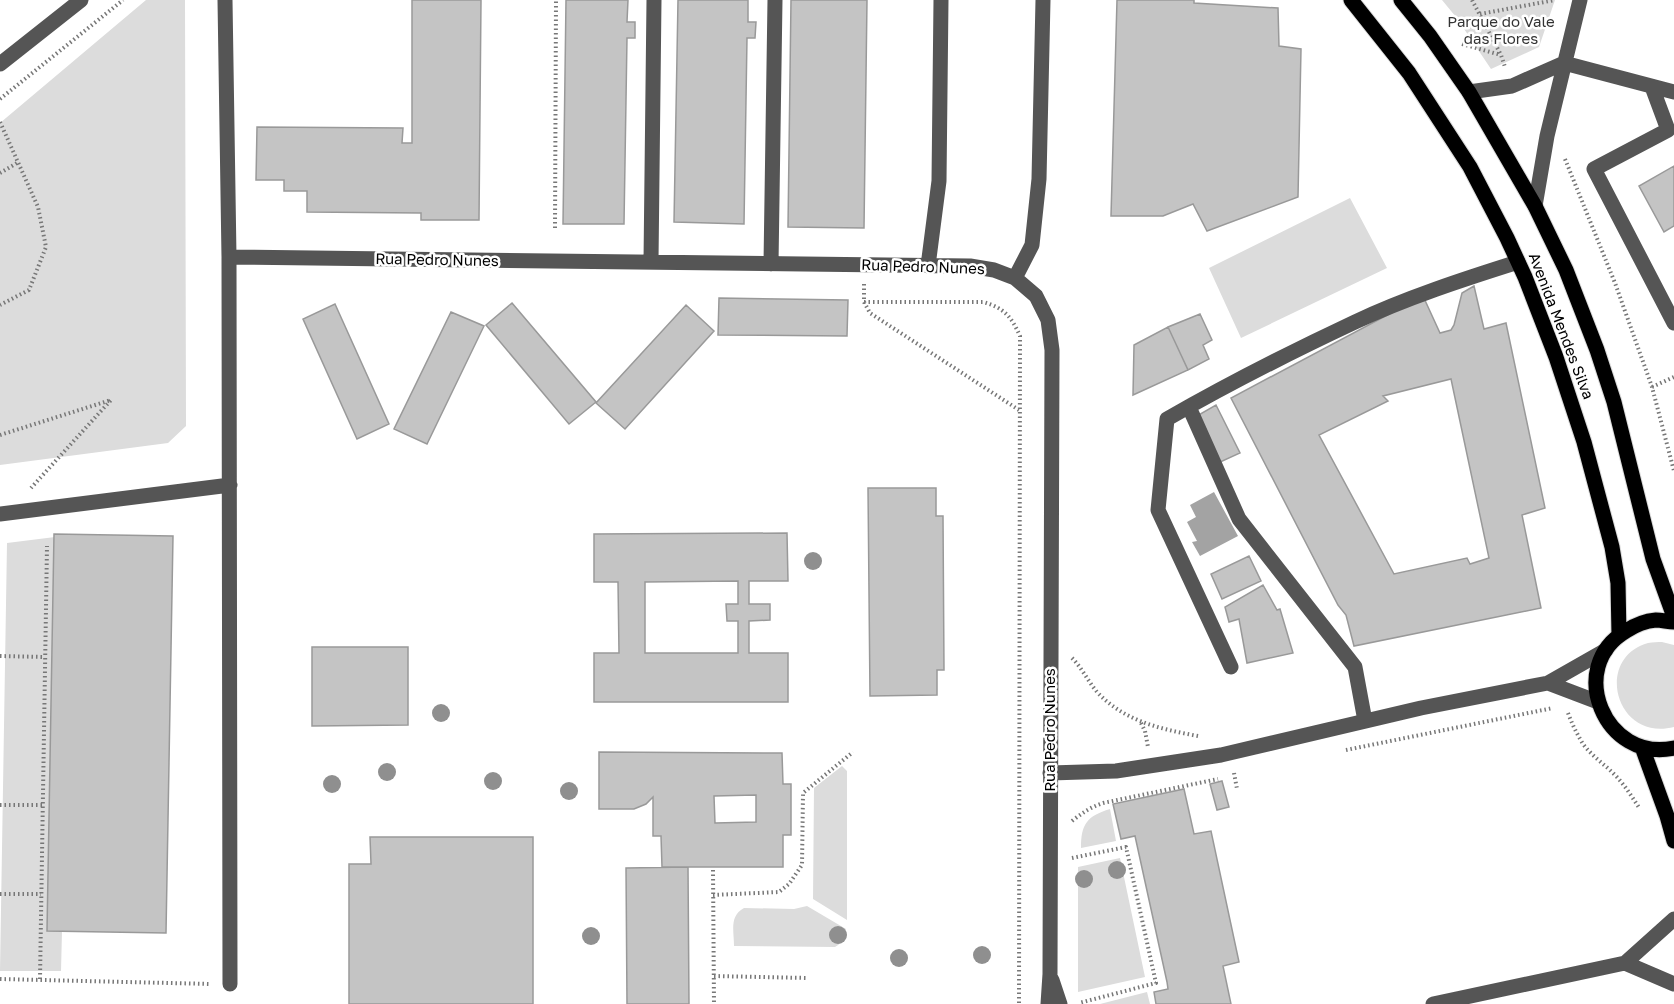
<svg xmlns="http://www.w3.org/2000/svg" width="1674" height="1004" viewBox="0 0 1674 1004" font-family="'Golos Text',sans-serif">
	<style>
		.green { fill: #dcdcdc }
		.water { fill: #a3a3a3 }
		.building { fill: #c4c4c4; stroke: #999; stroke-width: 1.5; fill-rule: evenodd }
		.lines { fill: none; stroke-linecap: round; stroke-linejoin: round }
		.major-casing { stroke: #dbdbdb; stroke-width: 17 }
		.path { stroke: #777; stroke-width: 4; stroke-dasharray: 1.5 3; stroke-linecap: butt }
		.minor { stroke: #555; stroke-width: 15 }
		.major { stroke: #000; stroke-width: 15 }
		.tree { fill: #8f8f8f }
		.labels { text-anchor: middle; stroke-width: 5; stroke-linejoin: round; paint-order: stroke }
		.park-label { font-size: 15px; fill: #333; stroke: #fff }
		.street-label { font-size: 15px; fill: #000; stroke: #fff }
	</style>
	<rect width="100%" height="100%" fill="#fff"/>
	<path class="green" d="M146,0H185L186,426L168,443L0,465V123Z
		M1442,0H1555L1539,47L1491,69L1456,17Z
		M1350,198L1387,268L1241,338L1209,268Z
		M55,537L62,931L61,971H0L7,543Z
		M1662,642L1674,645V727C1615,742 1594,658 1648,643C1653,642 1658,642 1662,642Z
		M842,766L847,771V920L813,899L814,788Z
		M1110,809L1116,841L1081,848C1081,824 1087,816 1110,809Z
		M1120,858L1145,977L1078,992V867Z
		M807,906L846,929C846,939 843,942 835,947L734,946C734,931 729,916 744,908L794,909Z
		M1147,992L1150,1004H1100Z"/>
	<path class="water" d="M1214,492L1238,536L1200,556L1192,542L1197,541L1187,522L1196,517L1190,505Z"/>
	<path class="building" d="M412,0H481L479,220H421V213L307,212V191H284V180H256L257,127L403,128L402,143H412Z
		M566,0H628L627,22H635V38H627L624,224H563Z
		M678,0H748V22H756L755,38H747L744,224L674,222Z
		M791,0H867L864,228L788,227Z
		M1117,0H1194V3L1278,8L1279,46L1301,49L1298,197L1207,231L1193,204L1163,216H1111Z
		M1674,166V226L1664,232L1639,186Z
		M1474,286L1484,329L1506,323L1545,508L1522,515L1541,608L1354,646L1346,615L1338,605L1231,398L1423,296L1440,333L1451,330L1454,325L1462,293ZM1451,379L1489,558L1470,564L1467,558L1394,574L1319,435L1388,401L1383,396Z
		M719,298L848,300L847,336L718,335Z
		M512,303L596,402L569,424L486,325Z
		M335,304L389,424L357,439L303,319Z
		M686,305L714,331L625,429L596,403Z
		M451,312L484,326L427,444L394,429Z
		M1200,314L1212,340L1203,345L1209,359L1188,370L1168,327Z
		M1168,327L1188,370L1133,395L1134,345Z
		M1216,405L1240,453L1218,463L1195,417Z
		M868,488H936V516H943L944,670H937V695L870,696Z
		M787,533L788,581H749V604H770V620L749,621V653H788V702H594V653H619L618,582H594V534ZM738,581V604H726L727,621H738V653H645V582Z
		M54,534L173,536L166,933L47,931Z
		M1249,556L1261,581L1222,599L1211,574Z
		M1263,585L1277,610L1280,609L1293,653L1247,663L1239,619L1229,622L1225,607Z
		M312,647H408V725L312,726Z
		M599,752L782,753L783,784H791V835H783V867H662L661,836H653V797L646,804L634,809H599ZM756,795V822L715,823L714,796Z
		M1222,781L1229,807L1217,810L1210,784Z
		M1184,789L1194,834L1211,831L1239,962L1223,966L1231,1004H1156L1154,992L1168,989L1167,982L1135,836L1121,839L1113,804Z
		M370,837H533V1004H349V864H371Z
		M688,867L689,1004H627L626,868Z"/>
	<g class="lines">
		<g class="major-casing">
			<path id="major" d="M1351,0L1409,73L1470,167L1507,238L1525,277L1556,357L1584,442L1612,547L1618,583L1619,635
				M1401,0L1430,36L1469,92L1535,206L1566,270L1597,350L1614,402L1653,559L1674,617
				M1674,622C1668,622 1662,620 1656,620C1645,621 1635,625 1626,631C1565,667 1605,763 1674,748
				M1642,747L1667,816L1674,841"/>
		</g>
		<path class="path" d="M1472,0L1501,55L1505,67
			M1480,14L1555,0
			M1462,44L1501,55
			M0,99L123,0
			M0,122L38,207L46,247L29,290L0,305
			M1565,159L1615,283L1652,387L1674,471
			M0,173L17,163
			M555,228L556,0
			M864,284V302L870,313L1019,410
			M864,302H983C1004,308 1011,316 1020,336L1019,1004
			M1652,387L1674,377
			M0,435L111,400L31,488
			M0,656L45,657
			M1072,658C1082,668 1088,681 1097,692C1124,721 1160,729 1198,736
			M1568,713C1572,724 1577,734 1583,744C1592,756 1604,764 1614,774C1625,785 1632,797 1640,809
			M1141,723L1145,731L1148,747
			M1346,750L1553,708
			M1234,773L1237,789
			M0,805H43
			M1072,821C1082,813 1091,807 1103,803L1218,779
			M1072,858L1126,847L1156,983L1079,1003
			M713,870L714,1004
			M0,894H41
			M713,895L779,892L789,884L802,865L803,793L853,752
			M714,976L807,978
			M0,979L211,984
			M40,979L47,546"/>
		<path class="minor" d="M225,0L229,257L230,984
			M1564,63L1674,92
			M0,64L81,0
			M1652,87L1668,130L1594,169L1674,323
			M1469,92L1512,86L1564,63
			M1535,206L1547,136L1580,0
			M229,257L970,266L994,270L1015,278L1036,296L1048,320L1052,350L1050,974L1048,1004
			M651,262L654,0
			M771,264L775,0
			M928,266L939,181L941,0
			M1015,278L1032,245L1039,179L1043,0
			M1189,407L1239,519L1355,667L1365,721
			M0,514L230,485
			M1231,667L1158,510L1167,419C1228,384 1291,352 1355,322C1406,298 1464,279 1518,262
			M1548,683L1598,702
			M1050,773L1116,771L1221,755L1421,708L1548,683L1606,650
			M1625,963L1674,984
			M1052,980L1060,1004
			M1433,1004L1625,963L1674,919"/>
		<use href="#major" class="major"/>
	</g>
	<g class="tree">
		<circle cx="813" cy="561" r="9"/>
		<circle cx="441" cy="713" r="9"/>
		<circle cx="387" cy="772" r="9"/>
		<circle cx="493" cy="781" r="9"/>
		<circle cx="332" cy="784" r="9"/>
		<circle cx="569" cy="791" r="9"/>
		<circle cx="1117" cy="870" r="9"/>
		<circle cx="1084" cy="879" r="9"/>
		<circle cx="838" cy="935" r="9"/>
		<circle cx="591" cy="936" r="9"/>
		<circle cx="982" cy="955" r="9"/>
		<circle cx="899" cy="958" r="9"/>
	</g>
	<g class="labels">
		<g class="park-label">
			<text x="1501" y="27">Parque do Vale<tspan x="1501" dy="17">das Flores</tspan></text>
		</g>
		<g class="street-label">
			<text transform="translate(437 260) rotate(1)" y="5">Rua Pedro Nunes</text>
			<text transform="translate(923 267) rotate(2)" y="5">Rua Pedro Nunes</text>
			<text transform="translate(1561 326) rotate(69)" y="5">Avenida Mendes Silva</text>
			<text transform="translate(1050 730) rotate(-90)" y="5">Rua Pedro Nunes</text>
		</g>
	</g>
</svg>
